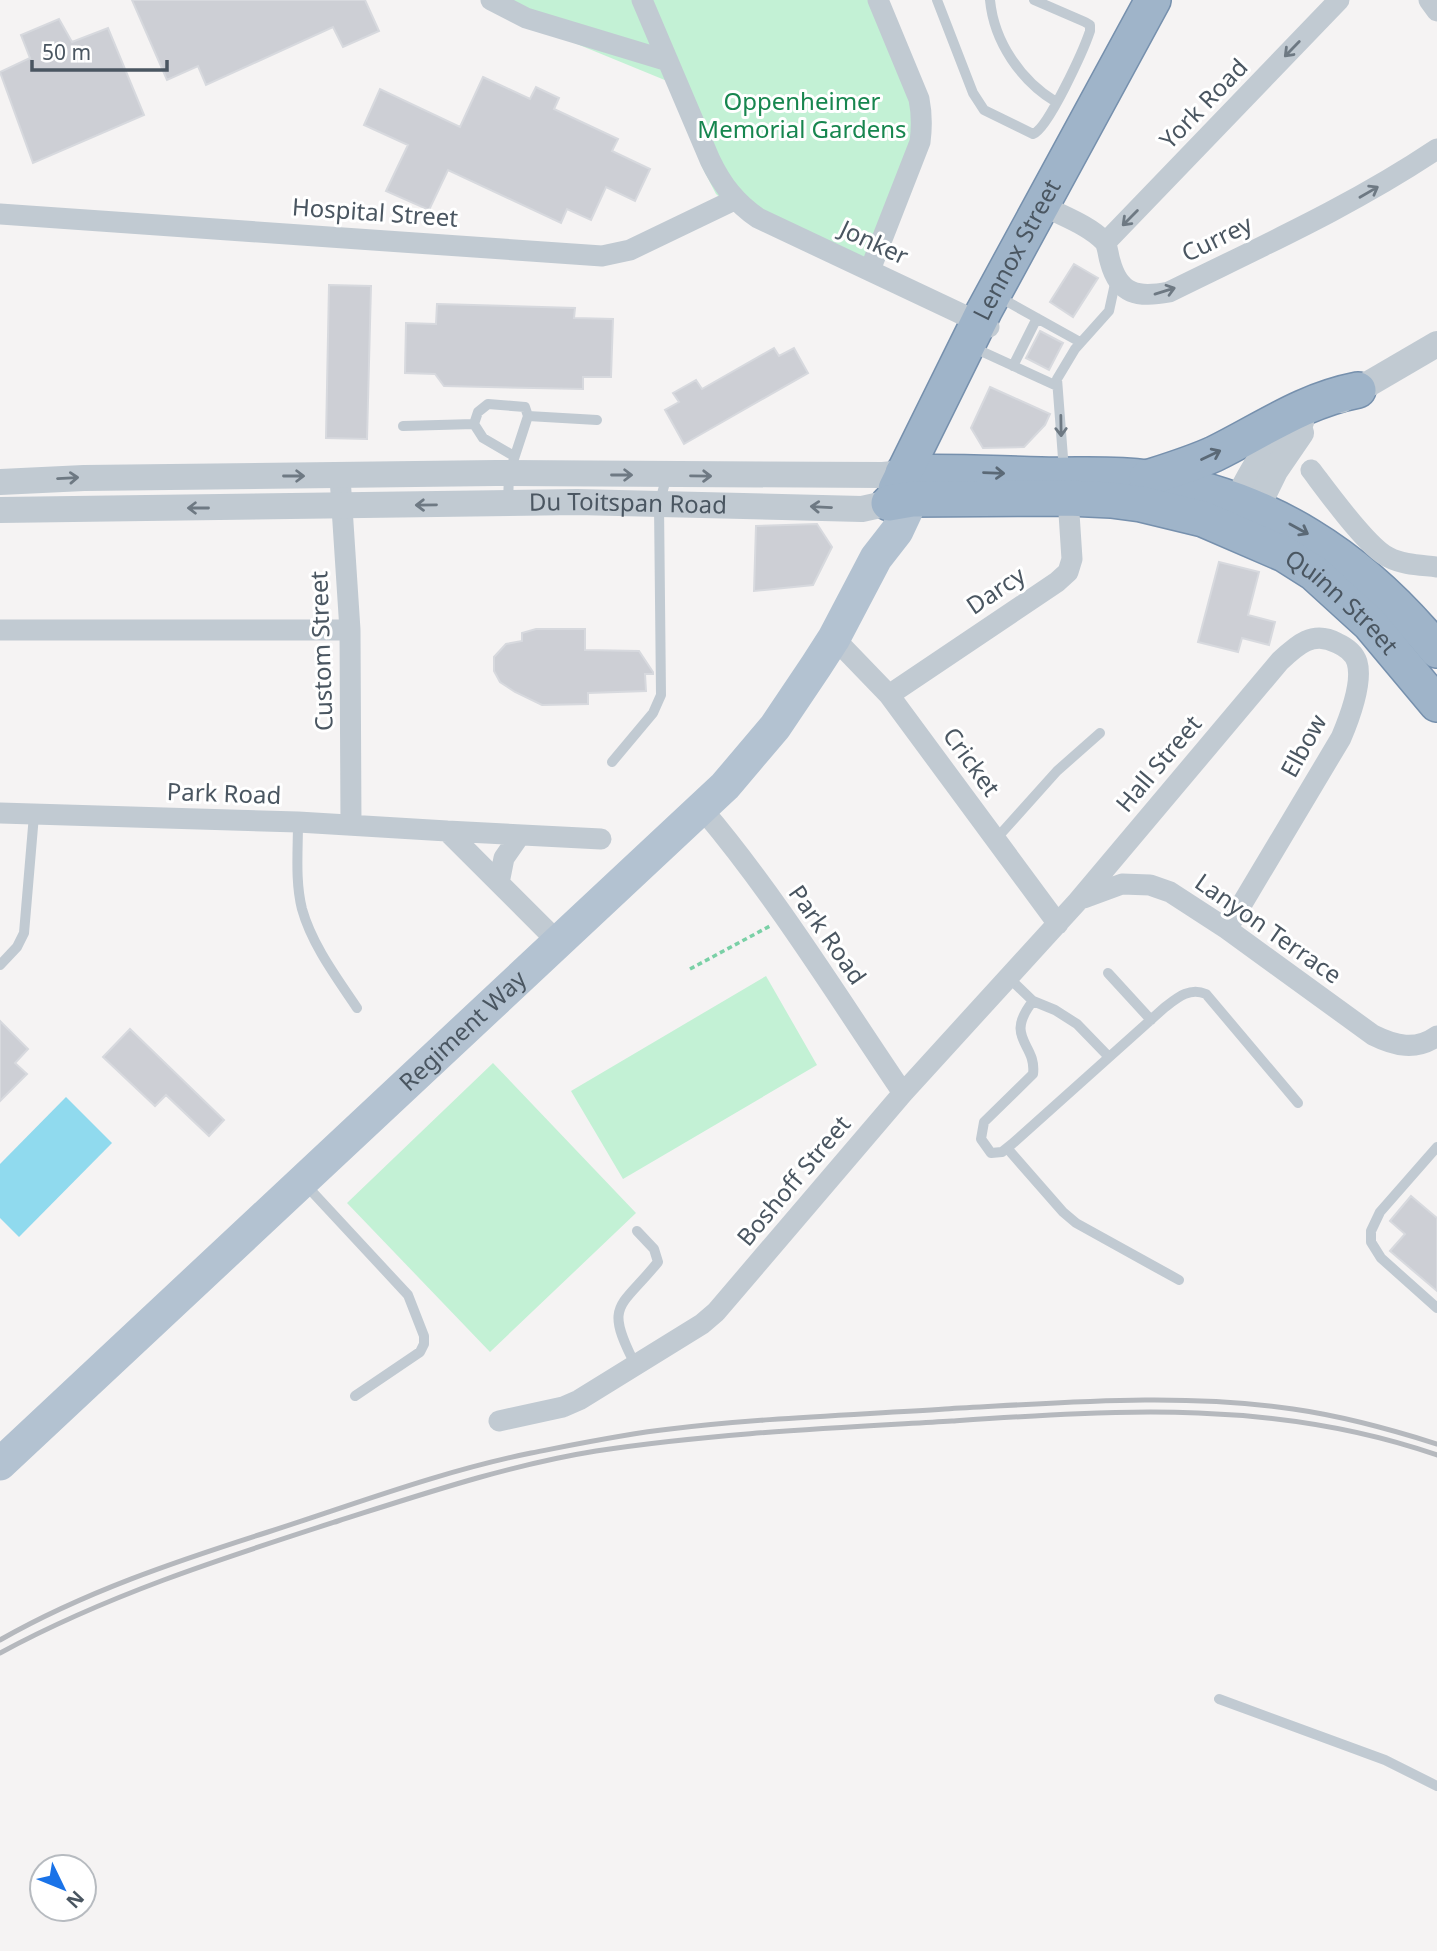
<svg xmlns="http://www.w3.org/2000/svg" width="1437" height="1951" viewBox="0 0 1437 1951" font-family="'Noto Sans',sans-serif">
	<style>
		.green { fill: #c3f1d5 }
		.water { fill: #90daee }
		.building { fill: #cdcfd5; stroke: #d7d9de; stroke-width: 2 }
		.lines { fill: none; stroke-linecap: round; stroke-linejoin: round }
		.trunk-casing { stroke: #7690ad; stroke-width: 38 }
		.path { stroke: #7ad0a6; stroke-width: 3.5; stroke-dasharray: 5 3.5; stroke-linecap: butt }
		.service { stroke: #c1cad2; stroke-width: 10 }
		.minor { stroke: #c1cad2; stroke-width: 21 }
		.tertiary { stroke: #c1cad2; stroke-width: 26 }
		.primary { stroke: #b3c2d1; stroke-width: 33 }
		.trunk { stroke: #9fb4c9; stroke-width: 35 }
		.rail { stroke: #b5b8bd; stroke-width: 5 }
		.oneway { stroke: #6e7983 }
		.oneway2 { stroke: #5b6976 }
		.labels { text-anchor: middle; stroke-width: 6; stroke-linejoin: round; paint-order: stroke }
		.park-label { font-size: 24px; fill: #17864f; stroke: #fff }
		.street-label { font-size: 24px; fill: #4a5661; stroke: #fff }
	</style>
	<rect width="100%" height="100%" fill="#f5f3f3"/>
	<path class="green" d="M482,0H879L923,123L863,274L734,210L716,194L702,167L672,83L487,7Z
		M766,976L817,1065L623,1179L571,1091Z
		M493,1063L636,1213L490,1352L347,1203Z"/>
	<path class="water" d="M66,1097L112,1143L19,1237L0,1218V1164Z"/>
	<path class="building" d="M132,0H365L379,31L343,47L333,27L206,85L198,66L167,80Z
		M59,19L72,42L108,28L144,115L33,163L0,72L30,58L21,35Z
		M483,77L530,99L536,87L559,98L554,109L618,139L612,151L650,169L635,201L606,187L591,220L567,209L561,223L448,170L429,210L386,191L408,145L364,125L380,89L460,127Z
		M1074,264L1098,278L1073,317L1050,302Z
		M329,285L371,286L367,439L326,438Z
		M437,304L575,308L574,318L613,319L611,377H583V389L444,386L435,374L405,373L406,323L436,324Z
		M1040,331L1063,343L1049,370L1026,358Z
		M774,348L779,356L794,348L808,373L684,444L665,410L679,402L673,393L696,380L702,389Z
		M990,387L1050,414L1045,425L1024,447L983,448L971,428Z
		M817,524L832,547L813,585L754,591L756,526Z
		M1219,562L1259,572L1248,615L1275,622L1269,645L1242,638L1238,652L1198,642Z
		M536,629H585V650L639,651L653,672V674H645L646,691L588,693V704L542,705L515,692L500,682L494,671V657L506,644L522,641V633Z
		M0,1021L28,1049L15,1063L27,1074L0,1101Z
		M130,1029L224,1120L209,1136L166,1095L155,1106L103,1057Z
		M1411,1196L1437,1218V1291L1390,1251L1405,1234L1390,1221Z"/>
	<g class="lines">
		<g class="trunk-casing">
			<g id="trunk">
				<path d="M903,473C949,471 995,474 1041,475C1076,476 1113,473 1147,478C1268,496 1361,557 1437,650"/>
				<path d="M1147,478C1169,471 1192,464 1214,454C1263,430 1302,401 1358,390"/>
				<path id="s3" d="M896,489L984,311L1153,0"/>
				<path id="s4" d="M889,503L912,499L1068,498L1111,500L1141,504L1203,519L1284,554L1314,573L1370,624L1437,704"/>
			</g>
		</g>
		<path class="path" d="M690,969L770,926"/>
		<path class="service" d="M937,0L973,93L984,110L1033,134C1048,129 1084,49 1090,31V25L1085,22L1034,0
			M990,0C994,42 1021,81 1056,102
			M1008,302L1080,342
			M983,352L1057,386
			M1013,366L1037,318
			M528,416L597,420
			M474,424L483,438L514,456
			M403,426L474,424L478,412L488,404L525,407L528,416L509,474L508,503
			M1064,471L1057,379L1075,349L1109,311L1116,279
			M612,762L653,713L661,695L659,505L667,475
			M298,822C298,851 295,881 302,909C312,945 337,978 357,1008
			M996,839L1057,771L1100,733
			M0,965L17,947L24,933L34,815
			M1108,973L1151,1020
			M1008,977L1033,1001L1055,1010L1077,1024L1109,1057
			M1033,1001C1003,1039 1037,1043 1033,1074L984,1122L981,1139L991,1153L1002,1152L1012,1144L1164,1008C1177,998 1189,987 1206,994L1298,1103
			M1437,1147L1380,1212L1371,1231V1242L1381,1258L1437,1308
			M1007,1148L1063,1212L1076,1223L1179,1280
			M304,1183L408,1295L424,1336V1344L420,1352L355,1396
			M636,1366C603,1303 620,1309 658,1262L654,1249L637,1231
			M1219,1699L1385,1760L1437,1786"/>
		<path class="minor" d="M491,0L526,18L668,61
			M642,0L710,160C722,185 736,203 758,218L989,327
			M1429,0L1437,11
			M1042,205C1062,216 1087,224 1104,241C1108,246 1108,255 1110,261C1119,295 1138,298 1169,292C1260,247 1352,206 1437,149
			M0,214L602,256L630,250L734,200
			M1106,242L1339,0
			M870,270L920,142C922,127 922,114 919,99L878,0
			M1311,470C1327,491 1367,547 1388,557C1403,565 1421,565 1437,567
			M340,477L350,630L351,825
			M0,630H350
			M834,638L889,695L1058,924
			M889,695L1057,582L1068,572L1072,559L1068,498
			M703,810C776,896 839,999 903,1093
			M0,813L298,822L447,831L558,942
			M447,831L601,839
			M499,883L504,858L520,835
			M1084,898L1122,884L1150,885L1170,892L1227,929L1373,1035C1395,1046 1416,1051 1437,1036
			M499,1421L563,1407L579,1400L702,1324L716,1312L903,1093L1078,901L1280,661C1297,645 1313,630 1337,643C1346,647 1354,653 1357,662C1363,682 1349,719 1341,738L1227,929"/>
		<g class="tertiary">
			<path d="M1341,400L1437,344"/>
			<path d="M0,482L84,478L496,473L883,475L903,473"/>
			<path id="s1" d="M0,510L577,502L862,509L889,503"/>
			<path d="M1229,517C1248,479 1262,444 1301,422"/>
			<path d="M1249,524L1275,471L1301,433"/>
		</g>
		<path class="primary" id="s2" d="M0,1464L725,786L775,727L816,666L834,638L876,558L897,531L912,499"/>
		<use href="#trunk" class="trunk"/>
		<path class="rail" d="M0,1640C84,1592 177,1561 268,1532C355,1504 442,1471 531,1453C577,1444 624,1434 670,1429C761,1418 853,1415 945,1409C1060,1403 1178,1392 1293,1409C1342,1416 1390,1429 1437,1444
			M0,1653C107,1595 223,1558 338,1521C423,1494 509,1465 596,1451C714,1433 833,1428 952,1421C1118,1410 1275,1399 1437,1455"/>
	</g>
	<defs><path id="oneway-shaft" d="M-6 0H5M1.5-3L5.5 0L1.5 3" fill="none" stroke-width="1.6" stroke-linecap="round" stroke-linejoin="round" transform="scale(1.75)"/></defs>
	<g class="oneway">
		<use href="#oneway-shaft" transform="translate(1292 49) rotate(134)"/>
		<use href="#oneway-shaft" transform="translate(1369 192) rotate(-30)"/>
		<use href="#oneway-shaft" transform="translate(1130 218) rotate(135)"/>
		<use href="#oneway-shaft" transform="translate(1165 291) rotate(-17)"/>
		<use href="#oneway-shaft" transform="translate(1061 426) rotate(89)"/>
		<use href="#oneway-shaft" transform="translate(622 475)"/>
		<use href="#oneway-shaft" transform="translate(294 476)"/>
		<use href="#oneway-shaft" transform="translate(701 476) rotate(1)"/>
		<use href="#oneway-shaft" transform="translate(68 478) rotate(-3)"/>
		<use href="#oneway-shaft" transform="translate(426 505) rotate(179)"/>
		<use href="#oneway-shaft" transform="translate(821 507) rotate(-177)"/>
		<use href="#oneway-shaft" transform="translate(198 508) rotate(180)"/>
	</g>
	<g class="oneway2">
		<use href="#oneway-shaft" transform="translate(1211 455) rotate(-25)"/>
		<use href="#oneway-shaft" transform="translate(994 473) rotate(2)"/>
		<use href="#oneway-shaft" transform="translate(1299 529) rotate(29)"/>
	</g>
	<g class="labels">
		<g class="park-label">
			<text x="802" y="110">Oppenheimer<tspan x="802" dy="28">Memorial Gardens</tspan></text>
		</g>
		<g class="street-label">
			<text transform="translate(1204 104) rotate(-46)" y="8">York Road</text>
			<text transform="translate(375 213) rotate(4)" y="8">Hospital Street</text>
			<text transform="translate(1217 239) rotate(-26)" y="8">Currey</text>
			<text transform="translate(874 243) rotate(25)" y="8">Jonker</text>
			<text dy="8" stroke="none"><textPath href="#s3" startOffset="268">Lennox Street</textPath></text>
			<text dy="8" stroke="none"><textPath href="#s1" startOffset="628">Du Toitspan Road</textPath></text>
			<text transform="translate(996 591) rotate(-34)" y="8">Darcy</text>
			<text dy="8" stroke="none"><textPath href="#s4" startOffset="480">Quinn Street</textPath></text>
			<text transform="translate(322 651) rotate(-92)" y="8">Custom Street</text>
			<text transform="translate(1304 746) rotate(-61)" y="8">Elbow</text>
			<text transform="translate(971 762) rotate(54)" y="8">Cricket</text>
			<text transform="translate(1159 764) rotate(-50)" y="8">Hall Street</text>
			<text transform="translate(224 794) rotate(2)" y="8">Park Road</text>
			<text transform="translate(1268 929) rotate(35)" y="8">Lanyon Terrace</text>
			<text transform="translate(827 935) rotate(55)" y="8">Park Road</text>
			<text dy="8" stroke="none"><textPath href="#s2" startOffset="634">Regiment Way</textPath></text>
			<text transform="translate(794 1181) rotate(-50)" y="8">Boshoff Street</text>
		</g>
	</g>
	<g transform="translate(63 1888) rotate(133)"><circle r="33" fill="#ffffff" stroke="#b7bbc0" stroke-width="2"/>
	<path d="M0-5L12 26L0 18L-12 26Z" fill="#1a73e8"/>
	<text y="-10" font-size="19" font-weight="bold" text-anchor="middle" fill="#4a5661">N</text>
	</g>
	<path d="M32 60v10h135v-10" fill="none" stroke="#4a5661" stroke-width="3.5"/>
	<text x="42" y="60" font-size="21" fill="#4a5661" stroke="#ffffff" stroke-width="5" paint-order="stroke">50 m</text>
</svg>
